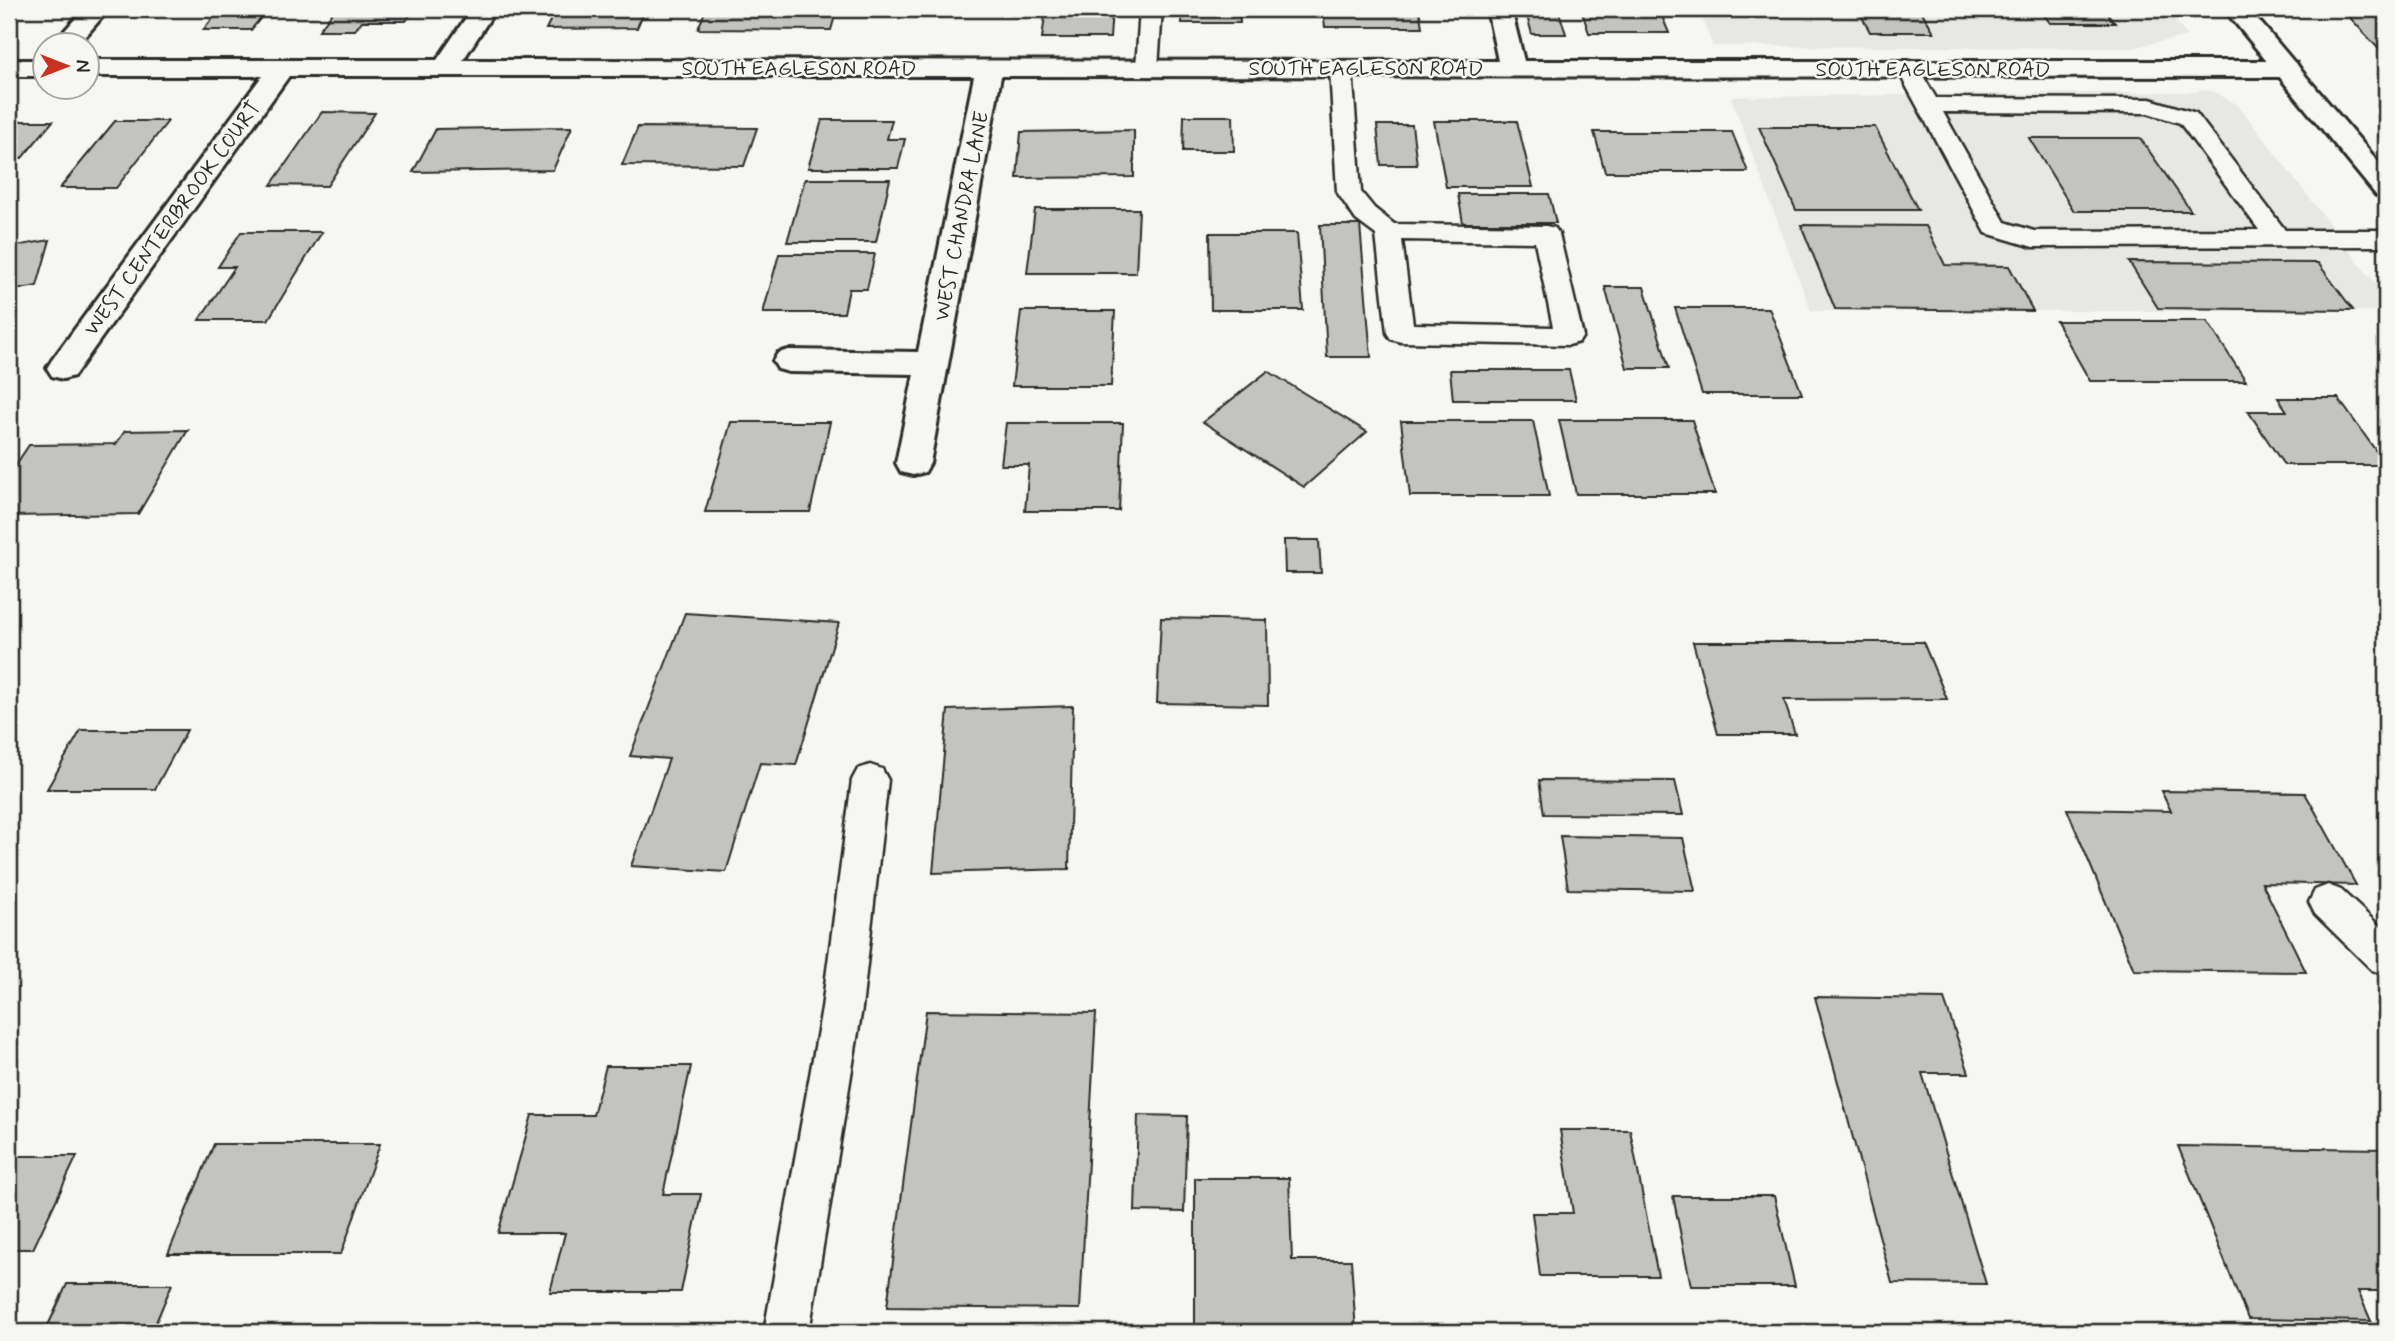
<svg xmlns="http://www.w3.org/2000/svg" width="2395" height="1341" viewBox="0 0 2395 1341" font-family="Mynerve,sans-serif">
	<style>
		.built { fill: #e7e7e3 }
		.building { fill: #c3c3c0; stroke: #2b2b2b; stroke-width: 2 }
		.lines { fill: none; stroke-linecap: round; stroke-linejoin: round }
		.service-casing { stroke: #2b2b2b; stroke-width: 5 }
		.minor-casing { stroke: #2b2b2b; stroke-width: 6 }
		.primary-casing { stroke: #2b2b2b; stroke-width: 6 }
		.service { fill: #f6f6f2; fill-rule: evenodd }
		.minor { fill: #f6f6f2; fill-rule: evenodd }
		.primary { fill: #f6f6f2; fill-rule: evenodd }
		.labels { text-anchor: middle; stroke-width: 5; stroke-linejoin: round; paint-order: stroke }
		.far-street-label { font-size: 21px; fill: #2b2b2b; stroke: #f6f6f2 }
	</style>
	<rect width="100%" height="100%" fill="#f6f6f2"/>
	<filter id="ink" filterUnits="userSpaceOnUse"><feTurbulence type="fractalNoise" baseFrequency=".0143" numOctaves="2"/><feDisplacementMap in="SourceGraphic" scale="14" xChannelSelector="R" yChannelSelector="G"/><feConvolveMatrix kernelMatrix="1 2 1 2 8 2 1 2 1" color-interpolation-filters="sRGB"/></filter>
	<g filter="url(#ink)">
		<path class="built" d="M1698,9H2166L2187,36L2131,48L1713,46Z
			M2200,90L2212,91L2238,105L2386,298V311H1811L1731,97L2197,92Z"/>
		<path class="building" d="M221,9H268L251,30H203Z
			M335,9H414L406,21H362L355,30H319Z
			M556,9H645L637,28L546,29Z
			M706,9H837L831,30L698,29Z
			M890,9H990L989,12H889Z
			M1046,9H1112L1110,38H1042Z
			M1181,9H1239L1240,23H1182Z
			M1323,9H1419L1422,27H1325Z
			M1525,9H1558L1566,34H1532Z
			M1581,9H1659L1669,33H1589Z
			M1858,9H1920L1934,32H1870Z
			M2040,9H2104L2115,23H2050Z
			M2342,9H2386V57Z
			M322,112L375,113L327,186L271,185Z
			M1184,116H1233L1234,151H1183Z
			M822,120H892L887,139H905L898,168H808Z
			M9,121H53L22,158H9Z
			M115,121H168L116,188H60Z
			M1434,121H1517L1533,187H1446Z
			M1377,125H1412L1417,165H1381Z
			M572,127L553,170L413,172L436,129Z
			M638,127L757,128L744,166L622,165Z
			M1759,127H1875L1918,210H1796Z
			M1134,130V177L1017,178L1021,132Z
			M1594,132H1732L1748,172H1605Z
			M2029,138H2140L2191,211H2074Z
			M805,179H890L876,242H787Z
			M1458,194H1549L1556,223H1463Z
			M1035,209H1139L1136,273H1027Z
			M1320,225H1360L1371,357H1327Z
			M1801,225L1926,226L1945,265L2009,266L2033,311L1835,309Z
			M241,232H322L268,320H199L235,267H218Z
			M1210,233H1297L1303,310H1211Z
			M50,240L37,286L9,291V247Z
			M779,254H875L867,289H849L844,313H763Z
			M2129,262L2318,263L2353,310L2158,308Z
			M1605,287H1644L1669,368H1627Z
			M1675,308H1769L1802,394H1702Z
			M1021,311H1115L1111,386H1012Z
			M2056,321H2207L2246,381H2090Z
			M1450,370H1569L1576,400H1453Z
			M1268,371L1367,432L1304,487L1203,422Z
			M2278,398H2338L2386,465H2284L2248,411H2287Z
			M1559,420H1692L1715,494H1576Z
			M1401,421H1533L1549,496H1410Z
			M731,422H830L810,512H705Z
			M1006,423H1123L1119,511H1025L1029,465H1001Z
			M188,430L138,514L9,516V475L29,445L116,444L125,431Z
			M1284,540H1319L1321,573H1285Z
			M685,613L839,623L796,765L760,763L726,872L631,866L669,759L630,756Z
			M1161,618L1267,620L1268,705L1157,703Z
			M1693,642H1923L1947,699L1784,700L1795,734H1718Z
			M1073,706L1069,869L933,873L948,710Z
			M81,730H187L155,789H47Z
			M1539,780L1675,781L1683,815L1544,814Z
			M2161,791L2305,793L2356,885L2262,883L2306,972L2134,970L2067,809L2171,811Z
			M1560,836L1683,838L1695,891L1568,889Z
			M1815,997L1944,999L1969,1073H1922L1986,1284L1892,1283Z
			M926,1011L1096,1013L1080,1309L887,1307Z
			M606,1066H691L663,1194H701L681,1292H550L565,1233H498L532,1115H593Z
			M1138,1115L1187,1116L1184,1212L1135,1211Z
			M1560,1130H1630L1658,1276H1540L1532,1213H1573Z
			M214,1144H380L341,1254H168Z
			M2178,1146L2386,1149V1291H2358L2371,1321L2248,1319Z
			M9,1156H77L33,1249H9Z
			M1195,1178H1289L1292,1260H1351L1356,1332H1195Z
			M1673,1196H1774L1795,1286H1691Z
			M67,1284H172L152,1332H45Z"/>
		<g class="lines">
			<g class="service-casing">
				<path id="service" d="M1140,9H1162L1158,68L1155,73H1139L1136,68Z
					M1341,61L1349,63L1352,68L1361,192L1374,208L1394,224L1546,226L1555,228L1559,234L1583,336L1579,342L1569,345L1401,342L1391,339L1387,333L1376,235L1356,220L1337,192L1330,68L1333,63ZM1402,240L1535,242L1553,327L1413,324Z
					M1908,62L1916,64L1936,98L2150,99L2196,113L2285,230H2386V246L2033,247L1986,233L1897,69L1900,64ZM1943,112L2148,113L2180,123L2259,230L2034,231L2005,222Z
					M870,765L882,769L888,780L862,1008L809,1332H764L822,1008L852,780L858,769Z
					M2328,885L2341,890L2386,932V975L2372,970L2315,914L2309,902L2315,890Z"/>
			</g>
			<g class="minor-casing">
				<path id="minor" d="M84,9H109L77,46H51Z
					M472,9H496L463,60L1498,61L1487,9H1511L1524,61H2287L2296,63L2300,69L2296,75L2287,77L1001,76L930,463L925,472L913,475L901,472L896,463L914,374L789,372L778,369L773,361L778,353L789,350L918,352L974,76H289L74,376L63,379L52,376L47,368L52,360L262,76H88V60H437Z
					M9,60H46V76H9Z"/>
			</g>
			<g class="primary-casing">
				<path id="primary" d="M2224,9H2249L2386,171V198L2376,195Z"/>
			</g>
			<use href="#service" class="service"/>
			<use href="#minor" class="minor"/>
			<use href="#primary" class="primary"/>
		</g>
	</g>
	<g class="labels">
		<g class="far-street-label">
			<text x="799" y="75">SOUTH EAGLESON ROAD</text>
			<text x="1366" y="75">SOUTH EAGLESON ROAD</text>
			<text x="1933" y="76">SOUTH EAGLESON ROAD</text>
			<text transform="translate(961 216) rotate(-79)" y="7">WEST CHANDRA LANE</text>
			<text transform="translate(172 218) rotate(-54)" y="7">WEST CENTERBROOK COURT</text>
		</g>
	</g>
	<rect width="2395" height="1341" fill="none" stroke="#f6f6f2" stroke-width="35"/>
	<rect x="18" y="18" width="2360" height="1306" fill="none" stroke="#2b2b2b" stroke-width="2.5" filter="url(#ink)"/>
	<g transform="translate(66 66) rotate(90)"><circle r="33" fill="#f6f6f2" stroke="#a5a5a2" stroke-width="2"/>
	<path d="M0-5L12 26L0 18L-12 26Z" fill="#c8321e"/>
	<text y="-10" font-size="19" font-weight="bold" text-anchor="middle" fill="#2b2b2b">N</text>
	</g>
</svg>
